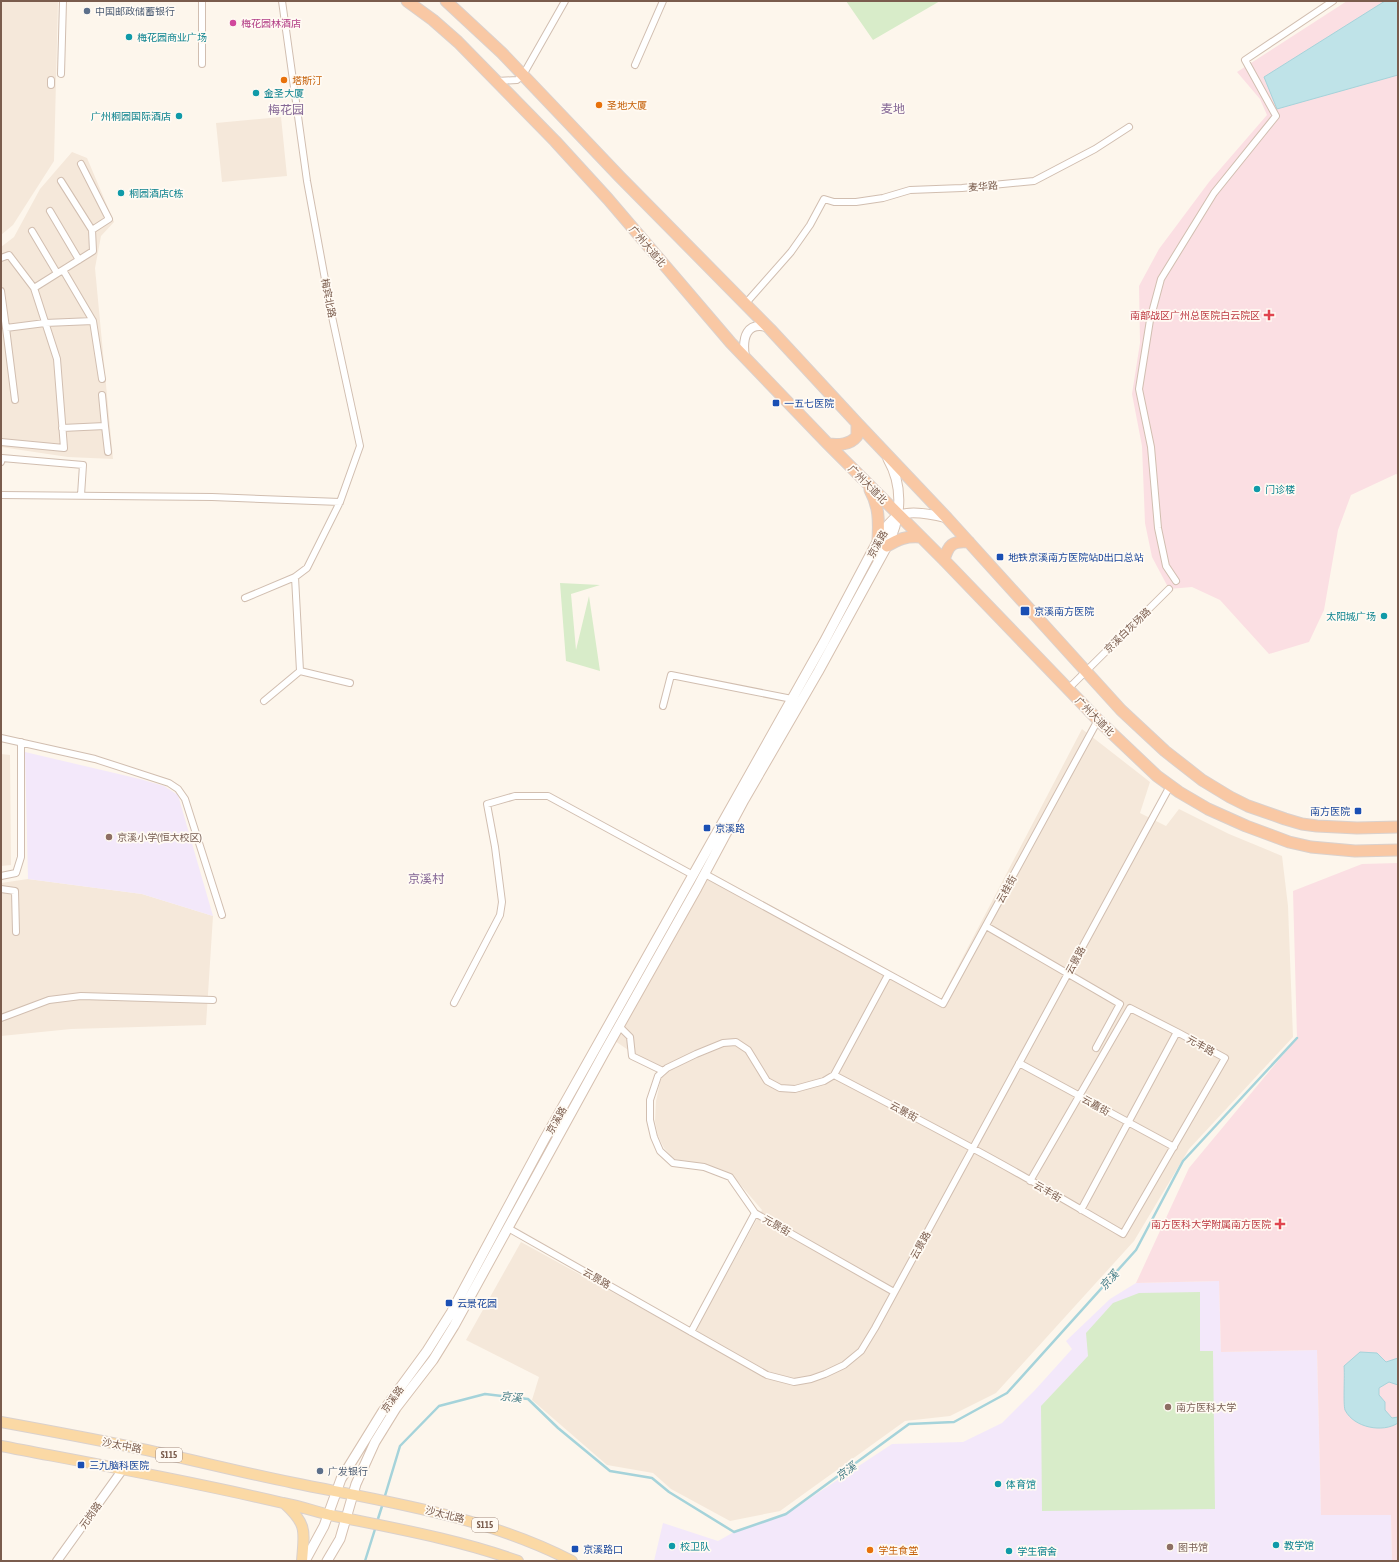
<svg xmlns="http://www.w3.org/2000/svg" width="1399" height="1562" viewBox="0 0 1399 1562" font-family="'Asap Condensed','Noto Sans SC',sans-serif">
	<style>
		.residential { fill: #f5e8da }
		.education { fill: #f3e8fa }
		.medical { fill: #fbdfe3 }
		.green { fill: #d8ecc9 }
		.water { fill: #bfe3e8; stroke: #a5d3da }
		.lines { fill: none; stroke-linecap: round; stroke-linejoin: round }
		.stream { stroke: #a5d3da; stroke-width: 2.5 }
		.minor-casing { stroke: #d1beb0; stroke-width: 8 }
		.tertiary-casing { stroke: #d1beb0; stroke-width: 10 }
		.secondary-casing { stroke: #d6c0b0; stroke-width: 11 }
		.primary-casing { stroke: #dad1cd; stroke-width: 12 }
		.trunk-casing { stroke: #dad1cd; stroke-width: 13 }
		.minor { stroke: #fff; stroke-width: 6 }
		.tertiary { stroke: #fff; stroke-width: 8 }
		.secondary { stroke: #fff; stroke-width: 9 }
		.primary { stroke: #fbd9a5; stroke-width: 10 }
		.trunk { stroke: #f9c8a4; stroke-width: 11 }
		.service-dot { fill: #5c6f8a; stroke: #fffaf3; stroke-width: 1.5 }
		.hotel-dot { fill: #d1479c; stroke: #fffaf3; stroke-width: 1.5 }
		.culture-dot { fill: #0f9aa8; stroke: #fffaf3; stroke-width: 1.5 }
		.food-dot { fill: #e8710a; stroke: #fffaf3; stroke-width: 1.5 }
		.health-dot { fill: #e0444e; stroke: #fffaf3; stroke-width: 1.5 }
		.transit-dot { fill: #1a4fb4; stroke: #fffaf3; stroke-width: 1.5 }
		.education-dot { fill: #8d6e63; stroke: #fffaf3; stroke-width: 1.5 }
		.labels { text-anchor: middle; stroke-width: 3.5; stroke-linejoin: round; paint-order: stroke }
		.shield { fill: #fffaf3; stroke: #a28b7f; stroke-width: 1 }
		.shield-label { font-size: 9px; font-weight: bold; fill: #7a5c4d }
		.service-label { font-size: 10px; fill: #4e5e75; stroke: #fffaf3; text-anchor: start }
		.hotel-label { font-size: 10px; fill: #b23c85; stroke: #fffaf3; text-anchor: start }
		.culture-label { font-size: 10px; fill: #0d838f; stroke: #fffaf3; text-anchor: start }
		.food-label { font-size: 10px; fill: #c56008; stroke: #fffaf3; text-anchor: start }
		.street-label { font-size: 10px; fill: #7a5c4d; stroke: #fffaf3 }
		.health-label { font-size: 10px; fill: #be3a42; stroke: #fffaf3; text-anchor: end }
		.transit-label { font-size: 10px; fill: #164399; stroke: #fffaf3; text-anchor: start }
		.education-label { font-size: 10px; fill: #785e54; stroke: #fffaf3; text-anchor: start }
		.water-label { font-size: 11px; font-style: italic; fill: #437c86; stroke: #fffaf3 }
		.quarter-label { font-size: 12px; fill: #846695; stroke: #fffaf3 }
	</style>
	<rect width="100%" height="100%" fill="#fdf6ec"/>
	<path class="residential" d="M1,1H58L54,161L13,225L1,235Z
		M281,117L287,176L222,182L216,123Z
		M72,152L87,158L114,222L101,236L95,268L113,459L68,457L1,447V247L14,237L40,189Z
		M1082,729L1150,782L1140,813L1166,826L1179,809L1229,834L1282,856L1288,906L1293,1037L1189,1149L1134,1241L996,1393L950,1416L905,1421L780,1511L730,1521L671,1489L653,1473L607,1465L532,1400L539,1377L466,1340L521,1242L692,1336L762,1210L733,1176L704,1164L674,1159L664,1148L658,1136L655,1121L656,1101L661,1078L665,1075L615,1041L710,872L941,999Z
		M1,754L10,755L11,865L1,866Z
		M28,879L142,894L213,916L206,1025L71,1029L1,1036V883Z"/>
	<path class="education" d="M25,752L140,779L164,786L178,795L213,916L142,894L28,879Z
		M1219,1281L1221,1352L1317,1350L1321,1515H1391L1392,1561H654L663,1523L718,1541L734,1532L786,1514L892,1444L963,1442L1002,1423L1035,1390L1072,1349L1066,1341L1110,1299L1136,1283Z"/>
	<path class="medical" d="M1347,1H1398V475L1396,474L1351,495L1338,530L1324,610L1309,642L1269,654L1220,600L1192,587L1169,589L1152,557L1145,523L1142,446L1132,394L1140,343L1139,286L1159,249L1209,182L1267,115L1260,99L1237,72Z
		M1398,863V1561H1392L1391,1515H1321L1317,1350L1221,1352L1219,1281L1136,1283L1189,1168L1297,1038L1293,891L1362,864Z"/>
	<path class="green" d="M846,1H940L873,40Z
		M560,583L600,585L571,594L576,650L589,596L600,671L566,661Z
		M1200,1292V1351H1213L1215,1509L1042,1511L1041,1406L1088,1356L1086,1333L1113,1303L1139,1293Z"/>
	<path class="water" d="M1385,1H1398V75L1277,109L1264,77Z
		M1360,1352L1377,1353L1386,1362L1398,1358V1385L1389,1382L1379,1388V1395L1385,1402V1410L1392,1418L1398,1417V1423C1383,1433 1354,1428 1345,1410C1343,1404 1345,1374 1344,1366Z"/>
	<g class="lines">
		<path class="stream" d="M384,1499L400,1446L439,1406L485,1394L528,1399L558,1428L610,1471L652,1478L669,1492L734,1532L786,1514L909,1424L954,1422L1007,1393L1136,1250L1183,1161L1297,1038
			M377,1522L383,1503
			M365,1561L376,1526"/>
		<g class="minor-casing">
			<path id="minor" d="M202,1V64
				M635,65L663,1
				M61,74L63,1
				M497,81L517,80L523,75L565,1
				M51,85V80
				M61,181L92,230
				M50,211L79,260
				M32,231L57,273
				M1,258L9,255L34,288L57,359L64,448L1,442
				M34,288L93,251L92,230L109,219L81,164
				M1,291L6,328L45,323L93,321L63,270
				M746,303L791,252L810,225L824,199L834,202H856L883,198L910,190L962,188L1034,181L1095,149L1129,127
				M93,321L102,379
				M6,328L15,400
				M105,426L108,452
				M62,428L105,426L102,395
				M1,462L2,458L83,465L81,495
				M1,495L212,497L340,502
				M295,577L300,671
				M1176,581L1166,566L1158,528L1151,447L1139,389L1150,320L1161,279L1214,193L1276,116L1245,60L1333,1
				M245,598L295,577L307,568L340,502L360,446L331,312L307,181L282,1
				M300,671L350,683
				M1068,689L1169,589
				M264,701L300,671
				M663,706L671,675L792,699
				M1,738L95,759L169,783L178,789L185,799L222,915
				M705,874L943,1004L1098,720
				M1,876L16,873L21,857V742
				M1,889L15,891L16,932
				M986,926L1120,1004L1096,1048
				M454,1003L500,915L502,902L495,847L487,804L515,796H548L693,875
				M1,1018L49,1000L81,996L213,1000
				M619,1026L630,1037L632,1056L663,1071
				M1019,1063L1174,1147
				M834,1075C880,1099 926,1123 972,1148C1023,1175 1073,1205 1123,1234L1225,1058L1177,1032L1081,1210
				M834,1075L888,975
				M1030,1181L1130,1008L1177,1032
				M755,1213L730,1177L704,1167L673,1163L660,1151L654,1137L650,1120V1100L658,1076L667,1068L696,1054L723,1043L736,1042L748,1050L767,1081L780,1088L795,1089L824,1081L834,1075
				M508,1228L767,1375L794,1382L811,1379L825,1374L844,1365L861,1351L875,1328L1170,786
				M691,1332L755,1213L894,1292"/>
		</g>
		<g class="tertiary-casing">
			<path id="tertiary" d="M745,357C742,338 746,320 770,328
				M57,1561L123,1469"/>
		</g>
		<g class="secondary-casing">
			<path id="secondary" d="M305,1561L324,1526L341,1479L383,1411L427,1351L451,1313L544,1140L824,642L878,540C883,531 889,521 898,516C910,509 935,515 947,518
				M327,1561L340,1539L356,1484L375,1442L396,1408L433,1360L454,1326L604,1053L697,888L744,800L818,672L887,546C901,519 904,487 888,459"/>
		</g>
		<g class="primary-casing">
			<path id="primary" d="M1,1422C45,1430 88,1438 132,1447C186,1458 239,1472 294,1483C388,1502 485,1516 572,1561
				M1,1446C95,1464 190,1481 283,1503C299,1506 314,1511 330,1515C393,1528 457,1539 518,1561
				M285,1504C308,1525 304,1532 302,1561"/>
		</g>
		<g class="trunk-casing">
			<path id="trunk" d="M407,1L433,20L458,42L555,141L608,199L731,343L828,444L944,560L1098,720L1157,776L1179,792L1208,809L1246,826L1289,842L1311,847L1355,851L1398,850
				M446,1L502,53L620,177L770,329L857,423L947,518L1121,710L1165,751L1202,780L1230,797L1248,806L1285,819L1302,824L1317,826L1357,828L1398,827
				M828,444C839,445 850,445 857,436V423
				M870,490C879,506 879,521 878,540
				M887,546C899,539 906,536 920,537
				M944,560C948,546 952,540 969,542"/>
		</g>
		<use href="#minor" class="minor"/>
		<use href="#tertiary" class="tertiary"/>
		<use href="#secondary" class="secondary"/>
		<use href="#primary" class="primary"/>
		<use href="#trunk" class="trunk"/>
	</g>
	<g class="service-dot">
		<circle cx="87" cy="11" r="4"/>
		<circle cx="320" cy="1471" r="4"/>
	</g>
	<circle class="hotel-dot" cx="233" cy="23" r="4"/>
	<g class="culture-dot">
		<circle cx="129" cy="37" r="4"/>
		<circle cx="256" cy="93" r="4"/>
		<circle cx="179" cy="116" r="4"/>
		<circle cx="121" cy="193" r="4"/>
		<circle cx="1257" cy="489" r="4"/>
		<circle cx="1384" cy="616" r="4"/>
		<circle cx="998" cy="1484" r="4"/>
		<circle cx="1276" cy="1545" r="4"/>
		<circle cx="672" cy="1546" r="4"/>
		<circle cx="1009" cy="1551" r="4"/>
	</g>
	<g class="food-dot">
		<circle cx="284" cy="80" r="4"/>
		<circle cx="599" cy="105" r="4"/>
		<circle cx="870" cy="1550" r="4"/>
	</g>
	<g class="health-dot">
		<path d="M1267 309h4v4h4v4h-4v4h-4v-4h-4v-4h4z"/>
		<path d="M1278 1218h4v4h4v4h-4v4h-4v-4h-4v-4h4z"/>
	</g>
	<g class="transit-dot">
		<rect x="772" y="399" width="8" height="8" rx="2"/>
		<rect x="996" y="553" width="8" height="8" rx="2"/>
		<rect x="1020" y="606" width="10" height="10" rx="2"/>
		<rect x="1354" y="807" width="8" height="8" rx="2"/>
		<rect x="703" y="824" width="8" height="8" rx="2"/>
		<rect x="445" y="1299" width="8" height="8" rx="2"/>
		<rect x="77" y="1461" width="8" height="8" rx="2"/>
		<rect x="571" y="1545" width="8" height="8" rx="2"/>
	</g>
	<g class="education-dot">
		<circle cx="109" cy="837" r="4"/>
		<circle cx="1168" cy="1407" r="4"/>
		<circle cx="1170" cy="1547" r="4"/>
	</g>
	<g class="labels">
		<g class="shield">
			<rect x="156" y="1448" width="26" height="14" rx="3"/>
			<rect x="472" y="1518" width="26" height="14" rx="3"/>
		</g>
		<g class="shield-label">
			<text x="169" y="1458">S115</text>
			<text x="485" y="1528">S115</text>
		</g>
		<g class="service-label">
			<text x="95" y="15">中国邮政储蓄银行</text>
			<text x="328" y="1475">广发银行</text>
		</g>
		<g class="hotel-label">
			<text x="241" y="27">梅花园林酒店</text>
		</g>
		<g class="culture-label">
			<text x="137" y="41">梅花园商业广场</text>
			<text x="264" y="97">金圣大厦</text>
			<text x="171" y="120" text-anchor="end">广州桐园国际酒店</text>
			<text x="129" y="197">桐园酒店C栋</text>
			<text x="1265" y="493">门诊楼</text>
			<text x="1376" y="620" text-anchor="end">太阳城广场</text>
			<text x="1006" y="1488">体育馆</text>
			<text x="1284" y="1549">教学馆</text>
			<text x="680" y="1550">校卫队</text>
			<text x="1017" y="1555">学生宿舍</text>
		</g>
		<g class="food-label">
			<text x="292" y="84">塔斯汀</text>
			<text x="607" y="109">圣地大厦</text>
			<text x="878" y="1554">学生食堂</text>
		</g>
		<g class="street-label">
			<text transform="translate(983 186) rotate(-5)" y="4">麦华路</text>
			<text transform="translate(648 246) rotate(50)" y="4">广州大道北</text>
			<text transform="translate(329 298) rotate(79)" y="4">梅宾北路</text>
			<text transform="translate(868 484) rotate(45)" y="4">广州大道北</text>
			<text transform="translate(877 544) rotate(-61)" y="4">京溪路</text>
			<text transform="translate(1127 630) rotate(-44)" y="4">京溪白灰场路</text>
			<text transform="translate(1095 716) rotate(45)" y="4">广州大道北</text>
			<text transform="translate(1006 889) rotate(-61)" y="4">云桂街</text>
			<text transform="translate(1075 960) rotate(-62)" y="4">云景路</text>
			<text transform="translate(1201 1045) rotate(29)" y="4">元丰路</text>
			<text transform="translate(1096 1105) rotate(29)" y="4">云嘉街</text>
			<text transform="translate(904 1111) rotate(28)" y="4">云景街</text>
			<text transform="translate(556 1120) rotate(-60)" y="4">京溪路</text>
			<text transform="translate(1048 1191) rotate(30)" y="4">云丰街</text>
			<text transform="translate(777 1225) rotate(30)" y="4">元景街</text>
			<text transform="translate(920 1245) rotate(-61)" y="4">云景路</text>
			<text transform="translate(597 1278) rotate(30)" y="4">云景路</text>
			<text transform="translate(392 1399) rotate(-54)" y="4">京溪路</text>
			<text transform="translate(122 1445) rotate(11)" y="4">沙太中路</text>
			<text transform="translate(445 1514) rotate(14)" y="4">沙太北路</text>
			<text transform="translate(90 1515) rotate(-54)" y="4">元岗路</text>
		</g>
		<g class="health-label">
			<text x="1260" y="319">南部战区广州总医院白云院区</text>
			<text x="1271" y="1228">南方医科大学附属南方医院</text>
		</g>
		<g class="transit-label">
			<text x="784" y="407">一五七医院</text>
			<text x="1008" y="561">地铁京溪南方医院站D出口总站</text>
			<text x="1034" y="615">京溪南方医院</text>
			<text x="1350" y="815" text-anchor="end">南方医院</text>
			<text x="715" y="832">京溪路</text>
			<text x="457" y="1307">云景花园</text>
			<text x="89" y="1469">三九脑科医院</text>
			<text x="583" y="1553">京溪路口</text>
		</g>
		<g class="education-label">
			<text x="117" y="841">京溪小学(恒大校区)</text>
			<text x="1176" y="1411">南方医科大学</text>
			<text x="1178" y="1551">图书馆</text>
		</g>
		<g class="water-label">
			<text transform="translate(1109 1280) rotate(-48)" y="4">京溪</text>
			<text transform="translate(511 1397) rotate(6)" y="4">京溪</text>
			<text transform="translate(846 1471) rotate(-36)" y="4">京溪</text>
		</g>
		<g class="quarter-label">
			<text x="893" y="113">麦地</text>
			<text x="286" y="114">梅花园</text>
			<text x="426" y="883">京溪村</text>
		</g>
	</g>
	<rect width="1399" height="1562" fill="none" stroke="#7a5c4d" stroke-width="4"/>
</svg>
